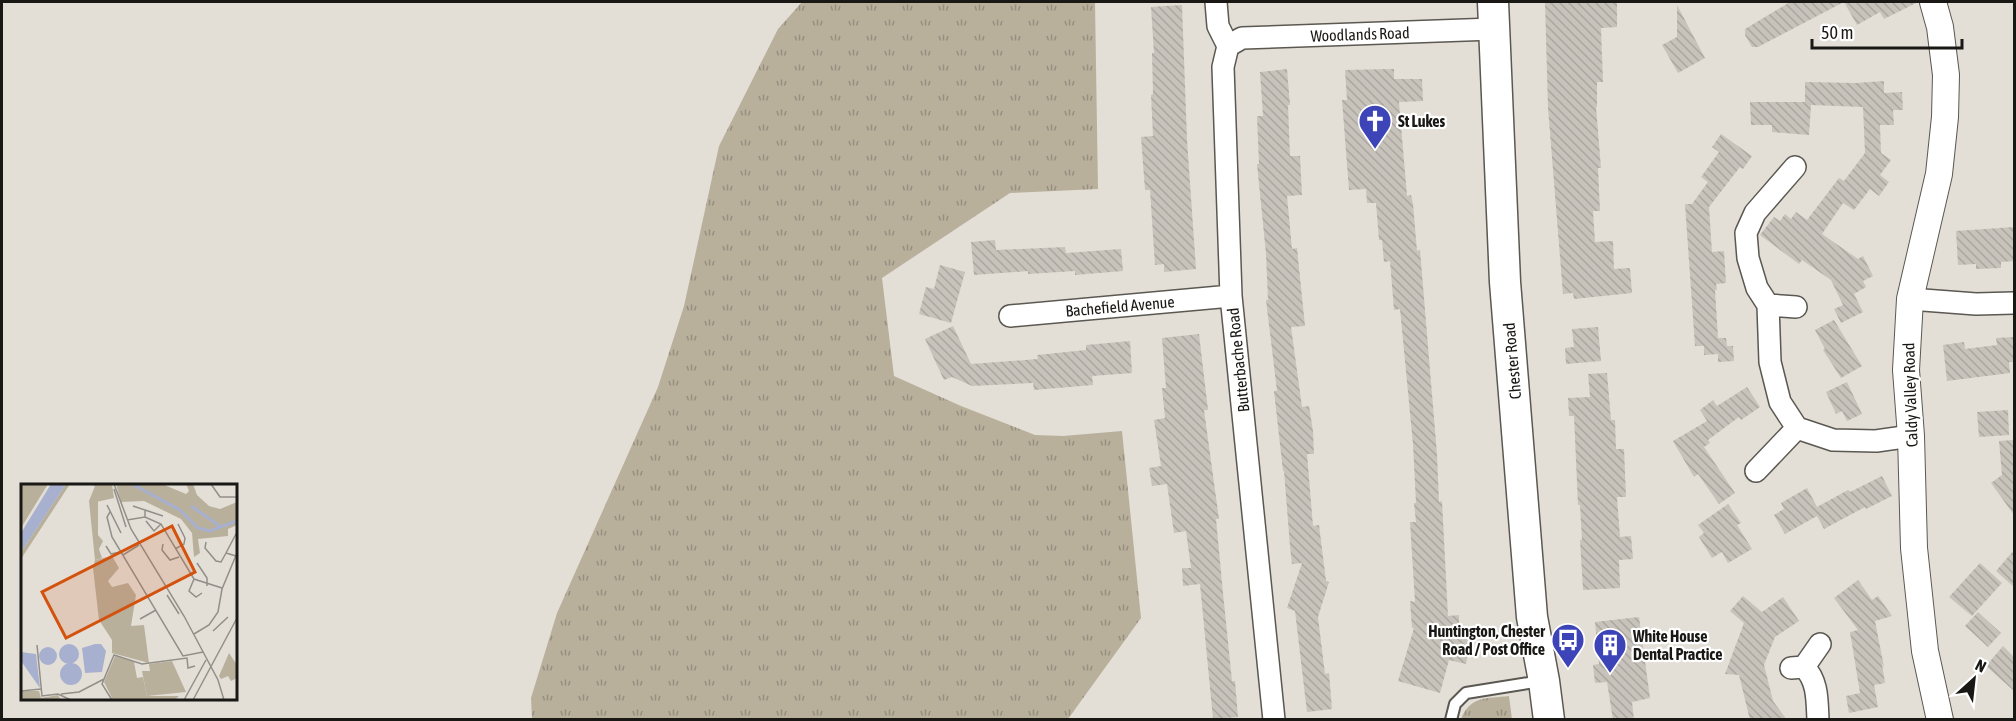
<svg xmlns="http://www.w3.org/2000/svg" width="2016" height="721" viewBox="0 0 2016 721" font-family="'Asap Condensed',sans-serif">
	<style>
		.grass { fill: url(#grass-tufts) }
		.building { fill: url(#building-back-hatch) }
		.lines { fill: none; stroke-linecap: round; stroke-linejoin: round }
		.service-casing { stroke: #5b5851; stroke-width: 14 }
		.minor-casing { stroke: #5b5851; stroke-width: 24 }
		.tertiary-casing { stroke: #5b5851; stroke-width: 28 }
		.secondary-casing { stroke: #5b5851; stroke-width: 33 }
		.service { stroke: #fff; stroke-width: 10 }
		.minor { stroke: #fff; stroke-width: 21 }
		.tertiary { stroke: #fff; stroke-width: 26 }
		.secondary { stroke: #fff; stroke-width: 30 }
		.labels { text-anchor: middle; stroke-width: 4.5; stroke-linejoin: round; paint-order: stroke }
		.street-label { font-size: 16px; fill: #191815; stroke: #fff }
		.poi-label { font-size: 16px; font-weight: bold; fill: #191815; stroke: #fff; text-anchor: start }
		.inset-river { fill: none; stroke: #a8b0cf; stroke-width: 3 }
		.inset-road { fill: none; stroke: #928f89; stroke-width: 1.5 }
		.view { fill: #d3520d; fill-opacity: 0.15; stroke: #d3520d; stroke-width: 3 }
		.inset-edge { fill: none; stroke: #191815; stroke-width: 3 }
	</style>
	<defs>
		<pattern id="grass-tufts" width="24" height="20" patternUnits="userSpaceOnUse" patternTransform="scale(1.5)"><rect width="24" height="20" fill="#b9b09c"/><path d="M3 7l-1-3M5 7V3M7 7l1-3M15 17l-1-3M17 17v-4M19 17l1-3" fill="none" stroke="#968e7e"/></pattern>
		<pattern id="building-back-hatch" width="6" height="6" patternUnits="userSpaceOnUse" patternTransform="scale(1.5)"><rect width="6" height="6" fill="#c7c3bb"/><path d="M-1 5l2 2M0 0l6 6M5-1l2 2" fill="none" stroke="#aaa7a0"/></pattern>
	</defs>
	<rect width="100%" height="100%" fill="#e3dfd7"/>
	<path class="grass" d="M802,2H1095L1098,189L1010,193L882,278L894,376L961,406L1035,435L1063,436L1122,431L1141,618L1068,719H532L531,698L557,613L658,387L684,306L719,146L778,29Z
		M1509,696L1512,719H1461C1471,695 1486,699 1509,696Z"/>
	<path class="building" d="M1545,2H1617V27L1601,28L1603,82H1597V107H1596L1601,168H1598L1600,211H1593L1595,242L1613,241L1614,269L1630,268L1632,293L1574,299L1573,293L1563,294L1548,108Z
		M1790,2H1918L1884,19L1880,12L1857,25L1844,2L1758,47H1752L1745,35V29Z
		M1182,5L1187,140L1196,269L1164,272V264L1155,265L1150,190H1145L1141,137L1153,136L1151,95L1153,94L1152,53H1154L1151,7Z
		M1677,5L1705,58L1678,73L1662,45L1677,37Z
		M1287,69L1290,105H1288L1290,156H1300L1302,195L1287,196L1292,249L1297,248L1305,326L1291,327L1302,407L1309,406L1313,431L1314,454H1307L1313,526L1319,525L1326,581L1329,582L1318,617L1325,674L1329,673L1332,709L1307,712L1295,611L1287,608L1302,563L1292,564L1290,546L1284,471H1283L1276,409L1274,391H1277L1266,300H1268L1266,254L1257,164H1259L1257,116H1263L1260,72Z
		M1394,69V79H1422L1423,101L1399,102L1407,196L1411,195L1413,204L1417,251L1420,250L1437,454L1439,502L1442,501L1448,616L1459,615V635L1471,637L1466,664L1449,660L1440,693L1398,681L1414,628H1412L1410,601L1415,602L1410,522H1416L1414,503H1416L1413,444L1400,309L1394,310L1390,261L1384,262L1382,240H1379L1376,203H1367L1366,189L1349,190L1342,100H1347L1345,70Z
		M1884,81V93L1902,92L1903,110H1893L1894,125H1880L1881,153L1891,160L1880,175L1889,182L1879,196L1870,189L1854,210L1843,203L1822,234L1858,259L1863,256L1873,276L1863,281L1866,287L1854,294L1863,312L1841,323L1834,309L1843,305L1831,280L1802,260L1799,264L1760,235L1774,217L1780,221L1785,214L1791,219L1796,212L1807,220L1839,178L1844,181L1865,153L1863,107L1811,105L1809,135L1772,132V125H1751L1750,102H1805V82L1856,83Z
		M1721,134L1752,156L1743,169L1740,167L1709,207L1712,252L1724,251L1726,283L1716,284L1717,290H1715L1718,338H1726L1727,346H1733L1734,361L1718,362V354L1704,355V346H1695L1685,204H1692L1708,182L1701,177L1719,152L1712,147Z
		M2014,227V261L2001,262V268L1976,269V264L1958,265L1956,231Z
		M995,240L996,250L1065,247L1066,253L1121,249L1123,271L1075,275V271L1028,274V271L974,275L971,242Z
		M940,265L965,272L951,323L919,314L926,287L934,289Z
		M1834,320L1862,366L1841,378L1823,350L1825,349L1815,330Z
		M953,326L971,364L1038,359L1037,355L1086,350V345L1130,341L1132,373L1092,376L1093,385L1034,390L1033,383L972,386L952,377L944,380L925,339Z
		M1598,327L1601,361L1566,364L1565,348L1574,347L1572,329Z
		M1199,334L1208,410H1204L1219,519H1216L1223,593L1232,681H1235L1238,717L1213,719L1200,584L1183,586L1182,568H1191L1186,531L1174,533L1167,484L1152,486L1149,468L1161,466L1154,420L1165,418L1162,388H1166L1162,338Z
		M2014,337V362H2009L2010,373L1947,381L1943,345L1964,342L1965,349L1997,345L1996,338Z
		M1607,373L1611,420H1615L1616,449H1624L1626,497H1617L1620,537L1631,536L1633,559L1619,560L1620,588L1583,590L1580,540H1582L1580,505H1578L1574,416H1569L1568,398L1590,397L1588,374Z
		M1847,382L1862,414L1847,421L1842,411L1836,414L1826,392Z
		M1747,387L1760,407L1741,420L1739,417L1708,440L1710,443L1704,447L1735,493L1719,504L1698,474L1694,477L1673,441L1707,421L1700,410L1713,400L1717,406Z
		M2008,410L2009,435L1979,437L1977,412Z
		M2014,440V515L1991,483L2002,475L1999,441Z
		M1882,476L1892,496L1866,509L1865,507L1824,529L1817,516L1785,534L1774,515L1784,509L1781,503L1807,488L1817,507L1848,490L1850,492Z
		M1728,504L1741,523L1737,525L1752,549L1728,563L1722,552L1712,558L1699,537L1704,533L1698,525Z
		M2014,550V587L1996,571Z
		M1980,563L2002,583L1972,616L1949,597Z
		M1858,580L1872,600L1878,596L1892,616L1875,621L1884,667L1882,664L1885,683L1874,685L1878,707L1849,713L1846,696L1860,693L1850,632L1858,630L1834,598Z
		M1743,596L1762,612L1783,597L1799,621L1775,637L1764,665L1773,701L1787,720H1750L1739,675L1725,674L1744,623L1730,611Z
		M1978,612L2001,633L1988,647L1965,626Z
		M1639,617L1650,698L1632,702L1634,720H1613L1607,682L1595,683L1593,665L1599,664L1595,622Z
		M2003,646L2014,657V691L1986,666Z"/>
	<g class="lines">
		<g class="service-casing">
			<path id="service" d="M1451,720L1455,704L1466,693L1541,681"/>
		</g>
		<g class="minor-casing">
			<path id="minor" d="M1216,2L1218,26L1228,46L1223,67L1231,296L1274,720
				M1228,46L1242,38L1493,29
				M1795,167L1755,213L1746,233L1748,258L1757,288L1768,305L1770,362L1780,402L1797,428L1833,440L1876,441L1911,436
				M1910,299L1976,304L2014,303
				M1768,305L1796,307
				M1010,316L1231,296
				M1756,471L1797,428
				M1804,667L1820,644
				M1791,668L1804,667C1818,681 1817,700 1818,720"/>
		</g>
		<g class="tertiary-casing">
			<path id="tertiary" d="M1933,2L1940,27L1946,75L1945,117L1939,174L1910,299L1906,370L1911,436L1914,548L1925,651L1940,720"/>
		</g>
		<g class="secondary-casing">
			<path id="secondary" d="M1493,2L1505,282L1532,617L1544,681L1549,720"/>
		</g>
		<use href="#service" class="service"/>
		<use href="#minor" class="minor"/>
		<use href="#tertiary" class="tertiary"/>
		<use href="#secondary" class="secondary"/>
	</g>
	<defs>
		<g id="church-pin" transform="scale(1.725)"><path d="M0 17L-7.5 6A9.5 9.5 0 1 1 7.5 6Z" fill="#3c44b8" stroke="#fff"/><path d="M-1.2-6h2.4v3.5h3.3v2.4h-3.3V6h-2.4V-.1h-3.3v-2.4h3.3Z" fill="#fff"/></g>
		<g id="bus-pin" transform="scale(1.725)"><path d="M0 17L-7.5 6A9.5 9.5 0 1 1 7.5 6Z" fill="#3c44b8" stroke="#fff"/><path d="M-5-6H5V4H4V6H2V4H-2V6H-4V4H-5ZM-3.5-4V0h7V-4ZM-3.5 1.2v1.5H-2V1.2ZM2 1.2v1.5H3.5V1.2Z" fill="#fff"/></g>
		<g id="building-pin" transform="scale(1.725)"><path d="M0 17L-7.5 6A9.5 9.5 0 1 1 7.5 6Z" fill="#3c44b8" stroke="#fff"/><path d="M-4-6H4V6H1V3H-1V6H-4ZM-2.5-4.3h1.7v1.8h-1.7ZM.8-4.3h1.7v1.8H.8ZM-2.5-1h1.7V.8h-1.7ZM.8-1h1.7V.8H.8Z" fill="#fff"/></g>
	</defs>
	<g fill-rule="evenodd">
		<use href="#church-pin" x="1375" y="121"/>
		<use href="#bus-pin" x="1568" y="640"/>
		<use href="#building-pin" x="1610" y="645"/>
	</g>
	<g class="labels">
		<g class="street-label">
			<text transform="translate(1360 34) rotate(-2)" y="6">Woodlands Road</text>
			<text transform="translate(1120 306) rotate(-5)" y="6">Bachefield Avenue</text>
			<text transform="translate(1238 360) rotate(-96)" y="6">Butterbache Road</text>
			<text transform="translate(1512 361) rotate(-95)" y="6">Chester Road</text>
			<text transform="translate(1910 395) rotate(-92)" y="6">Caldy Valley Road</text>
		</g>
		<g class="poi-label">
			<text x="1398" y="127">St Lukes</text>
			<text x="1545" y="637" text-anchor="end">Huntington, Chester<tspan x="1545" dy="18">Road / Post Office</tspan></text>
			<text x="1633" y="642">White House<tspan x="1633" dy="18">Dental Practice</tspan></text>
		</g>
	</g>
	<g transform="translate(21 484)">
		<rect width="216" height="216" fill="#e3dfd7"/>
		<path d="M0,0H27L0,44ZM75,0H91L93,14L75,18ZM91,72L98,84L87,97L91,103L107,99L115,111L110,142L123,141L128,179L91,169V156L78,136L72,84L74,76ZM208,169L216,181V194L210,197L207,192L200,195L198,192ZM94,172L113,178L116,194L122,193L126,212H158L154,216H92L83,198Z" fill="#b9b09c"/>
		<path d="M45,0H49L0,75V68ZM68,0H75L77,4V51L82,57L78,65L81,74L74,76L68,17L74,2ZM0,207H18L20,214L37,211L40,216H0Z" fill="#b9b09c"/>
		<path d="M95,0H141L165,10L168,7L165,0H172L176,11L188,22L199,25L216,18V41L207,45V52L177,55L179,69L173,73L171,49L160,35L123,17L100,18ZM151,177L165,208L126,212L121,187H129L128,180Z" fill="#b9b09c"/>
		<path d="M30,0H45L0,68V49ZM74,160H80L85,167L81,188L64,189L61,164ZM38 170a10 10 0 1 1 20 0a10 10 0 1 1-20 0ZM18 172a9 9 0 1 1 18 0a9 9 0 1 1-18 0ZM0,168L15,170L19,204L0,177ZM39 190a11 11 0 1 1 22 0a11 11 0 1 1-22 0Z" fill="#a8b0cf"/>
		<path class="inset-river" d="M111,0L159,26L177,44L189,47L216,37M170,22L200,43"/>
		<path class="inset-road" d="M93,0L110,45L163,132L197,196L203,216M190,0L199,13H216M93,5L105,43M86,21L100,49M112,22L124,26V33M124,26L142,32M89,28L86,33L91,53L162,172L182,168M106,36L124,33L140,40L173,95L201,104M125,37L133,47L140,40M185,58L184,64L195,77L200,78L205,69M142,60L141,66L149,76L158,73M85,62L90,70L99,68M154,65L163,60L164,54L157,40M102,71L118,61M215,72L205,69L216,48M176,79L186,94V102M173,95L168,107L175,113L181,109M146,111L158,130M119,135L135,126M192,147L207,133M173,150L188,141L197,128L201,105L216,69M16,161L21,212L37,210L50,216M0,207L20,205M40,210L58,208L83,195M91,216L81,200L93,171L121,180L166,174L167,184L174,182M163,216L185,176M172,216L216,134"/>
		<path class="view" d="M151,42L174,88L45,154L21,108Z"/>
		<rect width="216" height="216" class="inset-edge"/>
	</g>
	<rect width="2016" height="721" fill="none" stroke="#191815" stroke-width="6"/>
	<g transform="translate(1974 679) rotate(27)" stroke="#ffffff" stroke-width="4.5" paint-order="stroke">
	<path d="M0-4.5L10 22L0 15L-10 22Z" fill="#191815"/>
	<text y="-9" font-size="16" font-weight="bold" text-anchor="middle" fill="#191815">N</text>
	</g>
	<path d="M1812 39v9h150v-9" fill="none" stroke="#191815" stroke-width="3"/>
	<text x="1821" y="39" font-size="18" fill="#191815" stroke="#ffffff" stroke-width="4.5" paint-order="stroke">50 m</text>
</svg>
